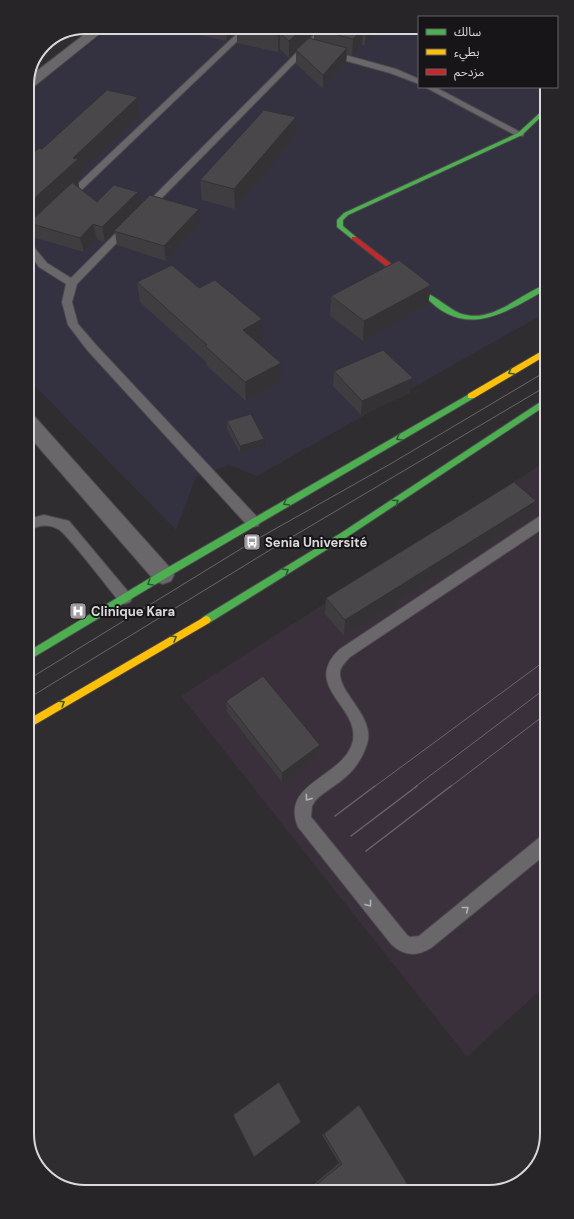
<svg xmlns="http://www.w3.org/2000/svg" width="574" height="1219" viewBox="0 0 574 1219" font-family="'DM Sans','Noto Sans Arabic',sans-serif">
	<style>
		.built { fill: #39303b }
		.education { fill: #343141 }
		.lines { fill: none; stroke-linecap: round; stroke-linejoin: round }
		.lane-casing { stroke: #4c484d; stroke-width: 2 }
		.street-casing { stroke: #4c484d; stroke-width: 2 }
		.fast-casing { stroke: #4c484d; stroke-width: 2 }
		.slow-casing { stroke: #4c484d; stroke-width: 2 }
		.jam-casing { stroke: #4c484d; stroke-width: 2 }
		.lane { fill: #69676a; fill-rule: evenodd }
		.street { fill: #69676a; fill-rule: evenodd }
		.fast { fill: #4caf50; fill-rule: evenodd }
		.slow { fill: #ffc107; fill-rule: evenodd }
		.jam { fill: #c62828; fill-rule: evenodd }
		.tram-far1 { stroke: #686668; stroke-width: 1 }
		.tram { stroke: #686668; stroke-width: 1.5 }
		.wall { fill: #403d40; fill-rule: evenodd }
		.shaded-wall { fill: #343234 }
		.building { fill: #4a474b; stroke: #343234 }
		.oneway { stroke: #2f5a31 }
		.oneway2 { stroke: #b4b0b5 }
		.labels { text-anchor: middle; stroke-width: 4; stroke-linejoin: round; paint-order: stroke }
		.poi-label { font-size: 13px; font-weight: bold; fill: #dcd8dd; stroke: #171518; text-anchor: start }
		.rim { fill: none; stroke: #dcd8dd; stroke-width: 2 }
	</style>
	<rect width="100%" height="100%" fill="#302d31"/>
	<path class="built" d="M545,462L547,984L467,1057L181,696Z"/>
	<path class="education" d="M112,27H419V87H544L545,313L257,476L229,465L196,477L176,530L28,379L27,92Z"/>
	<g class="lines">
		<g class="lane-casing">
			<path id="lane" d="M244,27H252L69,202H63L61,200L63,198Z
				M322,27H330L148,212H142L140,210L142,208Z
				M325,51H331L396,69L419,79V84L390,73L325,55Z
				M425,87H435L524,134L523,136H517Z
				M47,214L52,217L35,234L33,246L47,263L71,278L125,224L128,223L133,226L77,284L72,302L78,324L96,345L258,518L260,522L258,526L253,527L248,526L88,351L68,325L62,302L66,284L39,267L28,252V230L44,215Z
				M44,515L69,521L130,594L132,598L130,602L125,604L120,602C111,592 65,531 58,529C45,523 40,526 28,530V519Z
				M545,515V527L350,657C346,662 341,665 340,672C338,693 376,717 367,744C361,763 350,775 334,786C327,791 320,795 315,801L312,806L311,817L407,935L410,937L419,936L540,837L546,835V854L431,948C416,957 404,956 391,944L298,827C280,783 341,778 352,744C364,708 299,687 340,649L540,516Z"/>
		</g>
		<g class="street-casing">
			<path id="street" d="M94,27H108L32,88L27,89L29,77Z
				M28,415L35,417L171,569L174,575L171,581L163,584L155,581L28,435Z"/>
		</g>
		<g class="fast-casing">
			<path id="fast" d="M544,109V114L522,135L348,215L343,220V226L356,237V239H352L337,227V220L344,213L518,133Z
				M545,285V290C503,314 464,340 424,295L425,293C431,292 451,311 462,314C493,323 518,295 545,285Z
				M471,393L475,396L474,398L166,578L29,660V651L160,572Z
				M545,399V406L347,537L209,623H203L201,620L203,617L341,533Z"/>
		</g>
		<g class="slow-casing">
			<path id="slow" d="M542,351H545V356L474,398H468V394Z
				M206,616L209,617L211,620L209,623L29,728V719Z"/>
		</g>
		<g class="jam-casing">
			<path id="jam" d="M352,237H356L429,293V297H425L352,239Z"/>
		</g>
		<use href="#lane" class="lane"/>
		<use href="#street" class="street"/>
		<use href="#fast" class="fast"/>
		<use href="#slow" class="slow"/>
		<use href="#jam" class="jam"/>
		<path class="tram-far1" d="M29,679L252,542L392,463L545,372
			M29,698L265,553L545,387
			M374,787L546,660
			M415,787L546,688
			M450,787L546,714"/>
		<path class="tram" d="M335,816L375,786
			M351,836L417,786
			M366,851L451,786"/>
	</g>
	<path class="wall" d="M190,27H382L365,45H362L352,56L347,54L346,62L323,89L296,64V50L289,58L280,49L278,52L237,43V32L227,41L190,33ZM314,33V39L309,38Z
		M138,97L140,115L81,172L82,177L78,181L79,188L97,202L140,205L200,224L166,261L117,245L115,232L105,242L97,239L84,252L36,238L32,224L28,228L27,158L42,149Z
		M296,137L235,209L202,200L200,180Z
		M137,282L199,288L263,339L257,342L281,382L246,401L207,366L206,362L140,302Z
		M431,285L428,305L363,341L330,316L331,296Z
		M334,371L410,393L361,415L333,386Z
		M227,421L265,446L240,453L227,429Z
		M528,519L344,636L325,614L326,598Z
		M226,701L320,745L319,755L282,782L227,712Z
		M359,1105L411,1190H317L314,1184L339,1163L322,1135L356,1107Z"/>
	<path class="shaded-wall" d="M226,27H237V32L227,41Z
		M304,27H320L314,29V33L289,58V41Z
		M368,27H382L365,45L366,29Z
		M363,28L362,45L352,56L353,39Z
		M280,33V49L278,52V35Z
		M45,43L48,56L37,59L44,44Z
		M347,48L346,62L323,89V75Z
		M138,97L140,115L81,172L82,177L78,181L80,193L74,185L28,228L27,205L73,158Z
		M296,117V137L235,209L234,189Z
		M138,192L141,206L114,231L115,232L105,242L102,227Z
		M199,209L200,224L166,261L164,246Z
		M93,224L97,239L84,252L80,238Z
		M431,285L428,305L363,341L364,321Z
		M262,319L263,339L244,350L243,330Z
		M281,363V382L246,401L245,382Z
		M413,378L410,393L361,415L362,401Z
		M264,439L265,446L240,453V446Z
		M536,501L528,519L344,636L345,620Z
		M320,745L319,755L282,782V773Z"/>
	<path class="building" d="M239,27H304L289,41L280,33L278,35Z
		M316,27H368L366,29L363,28L353,39L314,29Z
		M309,38L347,48L323,75L296,50Z
		M107,90L138,97L73,158L78,159L27,205V158L39,148L42,149Z
		M264,110L296,117L234,189L200,180Z
		M77,178L73,183L97,202L114,185L138,192L102,227L93,224L80,238L32,224V220Z
		M150,195L199,209L164,246L114,231Z
		M399,260L431,285L364,321L331,296Z
		M172,265L199,288L215,280L262,319L243,330L281,363L245,382L205,346L207,345L137,282Z
		M383,350L413,378L362,401L334,371Z
		M251,414L264,439L240,446L227,421Z
		M514,482L536,501L345,620L326,598Z
		M263,676L320,745L282,773L226,701Z
		M279,1082L301,1122L254,1157L233,1115Z
		M359,1105L411,1190H318L315,1186L342,1164L324,1134Z"/>
	<defs><path id="oneway-chevron" d="M-2-3.5L2.5 0L-2 3.5" fill="none" stroke-width="1.6" stroke-linecap="round" stroke-linejoin="round"/></defs>
	<g class="oneway">
		<use href="#oneway-chevron" transform="translate(511 372) rotate(150)"/>
		<use href="#oneway-chevron" transform="translate(399 438) rotate(150)"/>
		<use href="#oneway-chevron" transform="translate(396 502) rotate(-34)"/>
		<use href="#oneway-chevron" transform="translate(286 503) rotate(150)"/>
		<use href="#oneway-chevron" transform="translate(286 571) rotate(-32)"/>
		<use href="#oneway-chevron" transform="translate(150 583) rotate(149)"/>
		<use href="#oneway-chevron" transform="translate(174 638) rotate(-30)"/>
		<use href="#oneway-chevron" transform="translate(62 703) rotate(-32)"/>
	</g>
	<g class="oneway2">
		<use href="#oneway-chevron" transform="translate(308 798) rotate(126)"/>
		<use href="#oneway-chevron" transform="translate(369 904) rotate(52)"/>
		<use href="#oneway-chevron" transform="translate(466 909) rotate(-39)"/>
	</g>
	<defs>
		<g id="bus-square" transform="scale(0.9)"><rect x="-9" y="-9" width="18" height="18" rx="4" fill="#a09ca1" stroke="#171518"/><path d="M-5-6H5V4H4V6H2V4H-2V6H-4V4H-5ZM-3.5-4V0h7V-4ZM-3.5 1.2v1.5H-2V1.2ZM2 1.2v1.5H3.5V1.2Z" fill="#fff"/></g>
		<g id="hospital-square" transform="scale(0.9)"><rect x="-9" y="-9" width="18" height="18" rx="4" fill="#a09ca1" stroke="#171518"/><path d="M-5-5h3v3.5h4V-5h3V5h-3V1.5h-4V5h-3Z" fill="#fff"/></g>
	</defs>
	<g fill-rule="evenodd">
		<use href="#bus-square" x="252" y="542"/>
		<use href="#hospital-square" x="78" y="611"/>
	</g>
	<g class="labels">
		<g class="poi-label">
			<text x="265" y="547">Senia Université</text>
			<text x="91" y="616">Clinique Kara</text>
		</g>
	</g>
	<path d="M0 0H574V1219H0ZM85 34H489A51 51 0 0 1 540 85V1134A51 51 0 0 1 489 1185H85A51 51 0 0 1 34 1134V85A51 51 0 0 1 85 34Z" fill="#272528" fill-rule="evenodd"/>
	<path class="rim" d="M85 34H489A51 51 0 0 1 540 85V1134A51 51 0 0 1 489 1185H85A51 51 0 0 1 34 1134V85A51 51 0 0 1 85 34Z"/>
	<rect x="418" y="16" width="140" height="72" fill="#171518" stroke="#666367"/>
	<rect x="426" y="29" width="20" height="6" fill="#4caf50" stroke="#666367"/>
	<text x="454" y="36" font-size="12" fill="#dcd8dd">سالك</text>
	<rect x="426" y="49" width="20" height="6" fill="#ffc107" stroke="#666367"/>
	<text x="454" y="56" font-size="12" fill="#dcd8dd">بطيء</text>
	<rect x="426" y="69" width="20" height="6" fill="#c62828" stroke="#666367"/>
	<text x="454" y="76" font-size="12" fill="#dcd8dd">مزدحم</text>
</svg>
